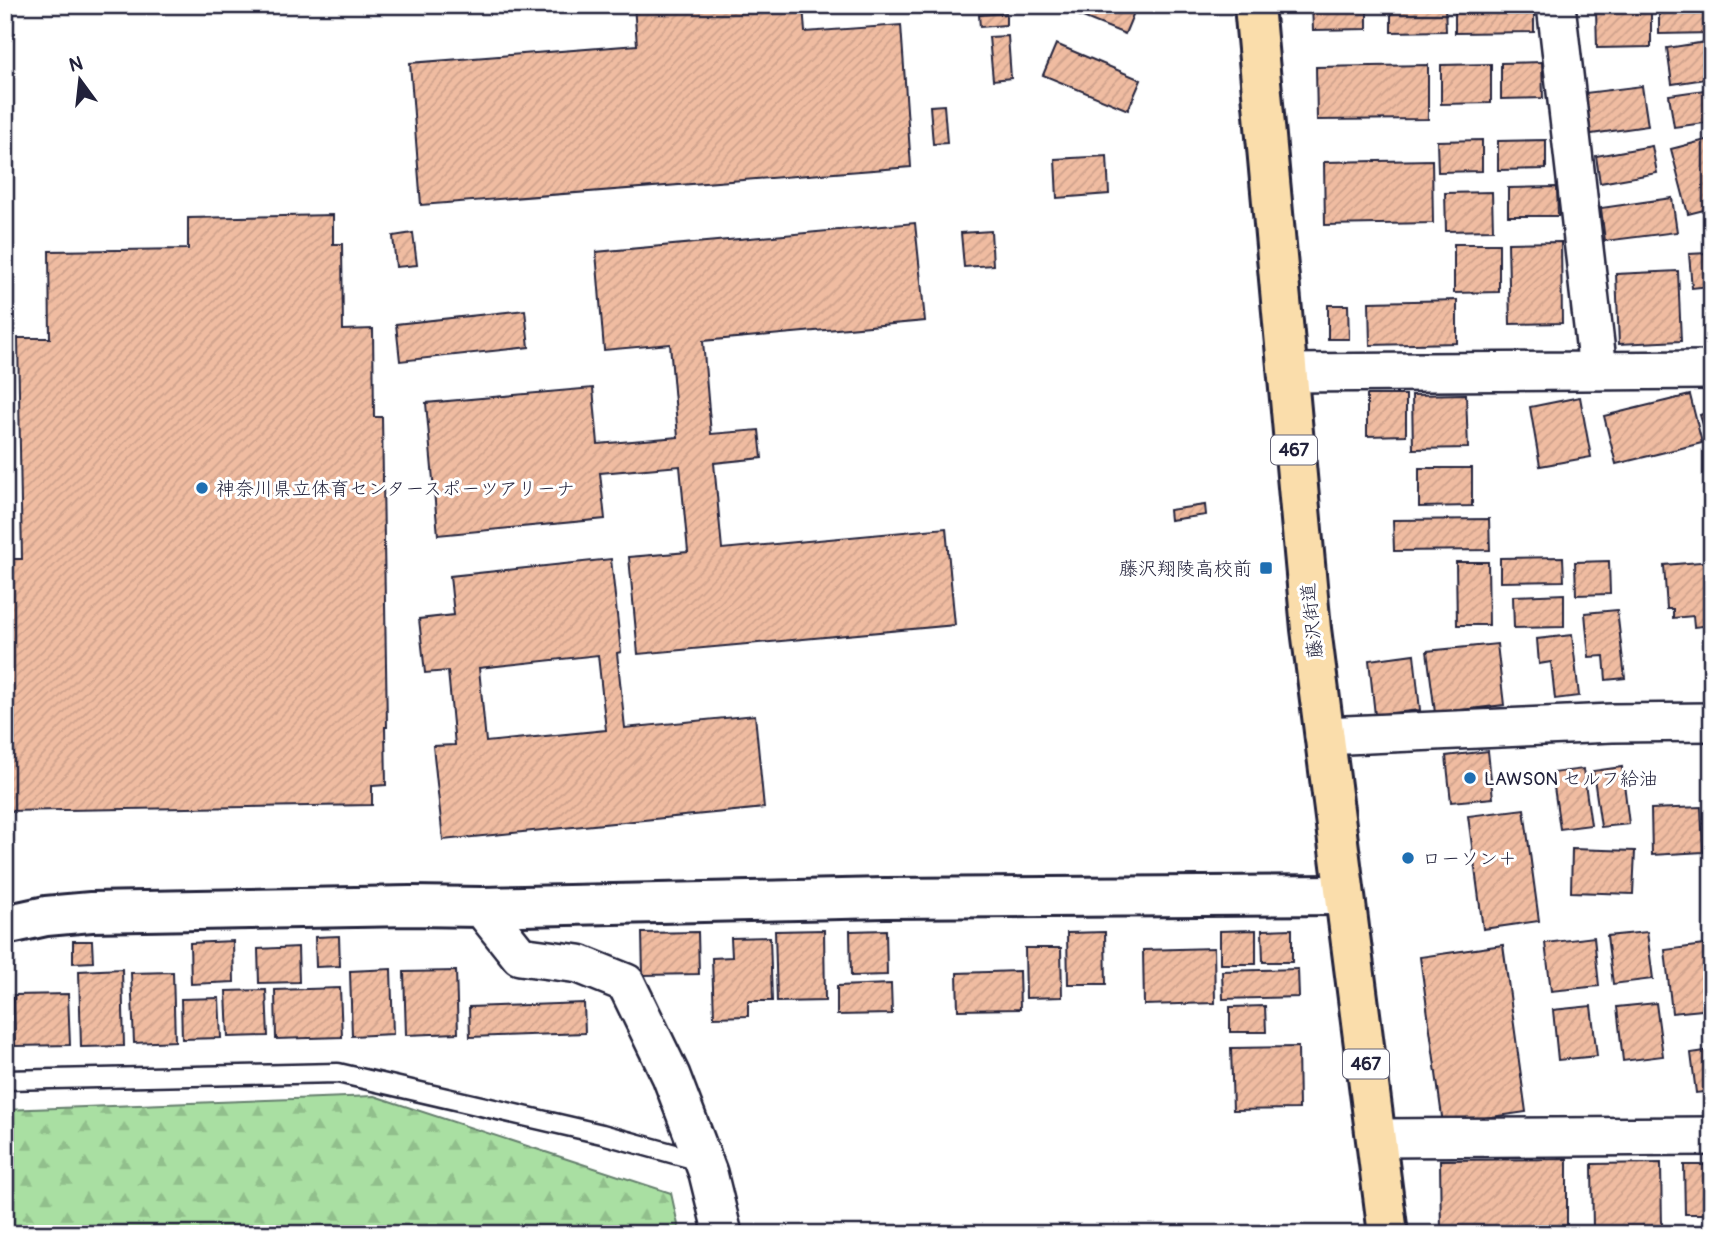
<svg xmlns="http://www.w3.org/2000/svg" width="1717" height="1239" viewBox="0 0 1717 1239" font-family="Pangolin,'Klee One',sans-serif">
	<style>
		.forest { fill: url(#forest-firs); stroke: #66806e; stroke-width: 2 }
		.building { fill: url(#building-hatch); stroke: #22223b; stroke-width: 2; fill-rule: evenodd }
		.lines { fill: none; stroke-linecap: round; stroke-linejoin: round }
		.service-casing { stroke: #22223b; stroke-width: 23 }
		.minor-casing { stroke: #22223b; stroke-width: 42 }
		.tertiary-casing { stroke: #22223b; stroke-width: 44 }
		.trunk-casing { stroke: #22223b; stroke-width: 44 }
		.service { stroke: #fff; stroke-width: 18 }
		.minor { stroke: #fff; stroke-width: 37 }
		.tertiary { stroke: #fff; stroke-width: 38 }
		.trunk { stroke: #faddab; stroke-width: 38 }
		.poi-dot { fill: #1f6fb2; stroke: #fff; stroke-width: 2.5 }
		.labels { text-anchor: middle; stroke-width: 6; stroke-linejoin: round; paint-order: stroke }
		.shield { fill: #fff; stroke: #646476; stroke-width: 2 }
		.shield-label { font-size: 18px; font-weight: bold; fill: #22223b }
		.poi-label { font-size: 19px; fill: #22223b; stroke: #fff; text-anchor: start }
		.street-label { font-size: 19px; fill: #22223b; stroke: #fff }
	</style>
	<defs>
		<pattern id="forest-firs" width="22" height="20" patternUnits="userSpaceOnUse" patternTransform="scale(1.75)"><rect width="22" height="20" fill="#a9dfa2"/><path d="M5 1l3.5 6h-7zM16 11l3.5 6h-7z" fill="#91bf8c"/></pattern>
		<pattern id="building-hatch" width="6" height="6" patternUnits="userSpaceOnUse" patternTransform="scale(1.75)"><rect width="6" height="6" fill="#f0bca1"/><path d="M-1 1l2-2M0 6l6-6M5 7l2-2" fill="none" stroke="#cea18c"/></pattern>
	</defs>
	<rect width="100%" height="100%" fill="#fff"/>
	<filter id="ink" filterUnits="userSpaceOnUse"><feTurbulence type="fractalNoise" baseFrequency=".0143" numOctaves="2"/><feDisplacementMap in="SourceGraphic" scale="14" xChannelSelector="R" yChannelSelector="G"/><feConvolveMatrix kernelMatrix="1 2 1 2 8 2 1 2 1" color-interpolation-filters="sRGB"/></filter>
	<g filter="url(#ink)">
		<path class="forest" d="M374,1096L671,1193L680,1234H5V1110Z"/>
		<path class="building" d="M634,5H803L805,32L901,25L911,167L421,205L410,63L637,45Z
			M1053,5H1137L1125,34Z
			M1312,5H1367V29L1313,30Z
			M1391,5H1445L1446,31L1391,32Z
			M1455,5H1534V32L1455,33Z
			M1659,5H1712V33L1659,34Z
			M1596,10H1651V47L1597,48Z
			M1006,13V25L980,27L979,15Z
			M1008,36L1011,78L993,80L989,37Z
			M1712,41V78L1672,84L1667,48Z
			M1056,44L1141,80L1128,110L1043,75Z
			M1542,62L1543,98L1501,99V63Z
			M1491,64V103L1441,104V65Z
			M1428,65V119L1317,120L1316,67Z
			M1642,86L1648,126L1591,134L1585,93Z
			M1712,89V122L1674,127L1669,95Z
			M944,105L947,143L933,144L930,106Z
			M1710,139L1712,144V208L1688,214L1671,149Z
			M1482,140V171L1438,172L1437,141Z
			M1546,140V169L1498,170V141Z
			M1652,146L1657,173L1600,183L1596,156Z
			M1107,156L1109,194L1057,198L1055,159Z
			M1432,160L1433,223L1325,225L1324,162Z
			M1557,187L1558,216H1508V188Z
			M1492,192L1493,230L1446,231L1445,193Z
			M1672,198L1677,232L1605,241L1601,208Z
			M333,215V244H342L343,330L373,329L374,417H382L387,727H385L386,785L372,786V805L5,811V559H22L18,338H50L49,251L188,249V218Z
			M915,223L925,321L703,341L711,434L759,430L762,458L714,463L722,549L946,528L955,625L638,654L629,557L688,552L680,466L600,473L605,519L438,535L426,403L593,388L598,444L678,437L670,344L604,350L596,252Z
			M991,231L993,265L964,267L961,233Z
			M413,233L417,265L396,267L393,236Z
			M1561,242L1562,323L1510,324L1508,243Z
			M1454,244H1499V292L1454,293Z
			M1707,253L1710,286L1692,288L1689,254Z
			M1678,271L1681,341L1619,344L1616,274Z
			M1457,300V343L1370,345L1369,302Z
			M1328,305H1348L1349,339H1328Z
			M525,310L529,347L400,361L396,324Z
			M1466,394L1468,448L1413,449L1412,395Z
			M1367,395H1406V435L1367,436Z
			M1690,395L1702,443L1616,464L1604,416Z
			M1580,397L1591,457L1540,466L1530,407Z
			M1712,411V454L1700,415Z
			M1419,468H1472V506L1419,507Z
			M1205,505L1206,515L1170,520L1169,510Z
			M1489,519L1490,550L1394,551L1393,520Z
			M1563,557L1564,581L1500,582V558Z
			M611,559L621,652L617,653L625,728L755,715L764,808L443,840L433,746L455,745L448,671L425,673L419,619L454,615L450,576ZM598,655L606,730L486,742L479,668Z
			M1609,561L1610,594L1576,595L1575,562Z
			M1712,561V625L1694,627L1693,616L1673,618V609H1667L1664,565Z
			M1456,562H1488L1489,625H1457Z
			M1564,594V627L1514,628L1513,596Z
			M1617,610L1625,678L1606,680L1604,656L1589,657L1585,613Z
			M1572,635L1579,696L1555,699L1551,662L1539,664L1537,639Z
			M1497,644L1504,705L1435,713L1427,651Z
			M1414,654L1420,710L1375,715L1369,660Z
			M1488,751L1493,798L1451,802L1446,756Z
			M1622,767L1629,824L1601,827L1593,771Z
			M1583,769L1591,825L1560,829L1552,773Z
			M1701,807L1703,852L1652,855L1651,809Z
			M1524,809L1539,921L1483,929L1468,816Z
			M1572,849L1635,851L1633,894L1571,892Z
			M1292,929V962H1263L1262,930Z
			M824,930L825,1001L777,1002L775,931Z
			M886,930L887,975L851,976L850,931Z
			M1256,930V964H1220V931Z
			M698,932L699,974L643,975L642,933Z
			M1105,932L1106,984H1068L1067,933Z
			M1647,932L1653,979L1613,984L1607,936Z
			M339,936L340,966L316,967L315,937Z
			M770,937L772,1001H748V1016L714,1017L712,958L732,957L731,938Z
			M1594,937L1599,986L1551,991L1545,943Z
			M73,941H92L93,962L73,963Z
			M233,941L234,982L191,984L190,943Z
			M1712,944V1009L1672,1013L1665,950Z
			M1503,945L1526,1112L1443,1124L1420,957Z
			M298,947L299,982L259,983L258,949Z
			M1025,948H1061L1062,997L1026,998Z
			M1214,948L1215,1003L1144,1005L1143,950Z
			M122,969L124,1046L81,1047L79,971Z
			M391,969L393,1034L352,1036L350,971Z
			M1298,969L1299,997L1223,999L1222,971Z
			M456,971L458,1033L406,1035L404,972Z
			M1019,971L1020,1009L958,1010L957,973Z
			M173,972L175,1041L134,1043L131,973Z
			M891,984L892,1014L837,1015V986Z
			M340,988L342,1037L276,1039L275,990Z
			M266,990L268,1036L228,1037L226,991Z
			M68,994L70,1045L15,1046L14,995Z
			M219,998L221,1038L182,1039L181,999Z
			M584,1003L585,1033L470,1037L469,1007Z
			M1656,1003L1663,1056L1623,1061L1617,1007Z
			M1265,1006L1266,1032H1230V1007Z
			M1591,1006L1597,1056L1558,1060L1553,1010Z
			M1298,1047L1299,1109L1233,1110L1231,1048Z
			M1712,1050V1091L1696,1093L1691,1053Z
			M1567,1159V1234H1441L1440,1160Z
			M1661,1163L1662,1229L1593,1230L1592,1164Z
			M1684,1165H1712V1214H1685Z
			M1683,1228H1712V1234H1683Z"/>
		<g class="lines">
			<g class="service-casing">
				<path id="service" d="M5,1080L338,1073L602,1134L704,1162"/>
			</g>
			<g class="minor-casing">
				<path id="minor" d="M1556,5L1598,370
					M1287,373L1712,370
					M1324,736L1612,723L1712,722
					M481,907L520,956L579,964L626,983L671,1076L708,1173L723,1234
					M1377,1138L1712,1136"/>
			</g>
			<g class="tertiary-casing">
				<path id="tertiary" d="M5,925L46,916L91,912L410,906L481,907L885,898L1344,895"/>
			</g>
			<g class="trunk-casing">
				<path id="trunk" d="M1254,5L1311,629L1388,1234"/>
			</g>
			<use href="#service" class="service"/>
			<use href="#minor" class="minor"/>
			<use href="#tertiary" class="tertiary"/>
			<use href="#trunk" class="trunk"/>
		</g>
	</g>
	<g class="poi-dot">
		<circle cx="202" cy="488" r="7"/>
		<rect x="1259" y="561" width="14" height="14" rx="3.5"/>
		<circle cx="1470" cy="778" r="7"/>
		<circle cx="1408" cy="858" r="7"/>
	</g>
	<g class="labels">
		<g class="shield">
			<rect x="1271" y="435.5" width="46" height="29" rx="5"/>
			<rect x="1343" y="1049.5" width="46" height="29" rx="5"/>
		</g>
		<g class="shield-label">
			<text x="1294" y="456">467</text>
			<text x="1366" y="1070">467</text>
		</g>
		<g class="poi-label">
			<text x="216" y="495">神奈川県立体育センタースポーツアリーナ</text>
			<text x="1252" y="575" text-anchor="end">藤沢翔陵高校前</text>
			<text x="1484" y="785">LAWSON セルフ給油</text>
			<text x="1422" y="865">ローソン＋</text>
		</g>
		<g class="street-label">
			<text transform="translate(1311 621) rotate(-96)" y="7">藤沢街道</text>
		</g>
	</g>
	<rect width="1717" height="1239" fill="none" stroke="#fff" stroke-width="28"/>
	<rect x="14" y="14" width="1689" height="1211" fill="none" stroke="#22223b" stroke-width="2.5" filter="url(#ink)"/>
	<g transform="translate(80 80) rotate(345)" stroke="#ffffff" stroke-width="5" paint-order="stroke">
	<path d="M0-5L12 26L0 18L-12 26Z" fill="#22223b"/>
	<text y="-10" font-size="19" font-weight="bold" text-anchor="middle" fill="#22223b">N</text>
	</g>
</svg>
